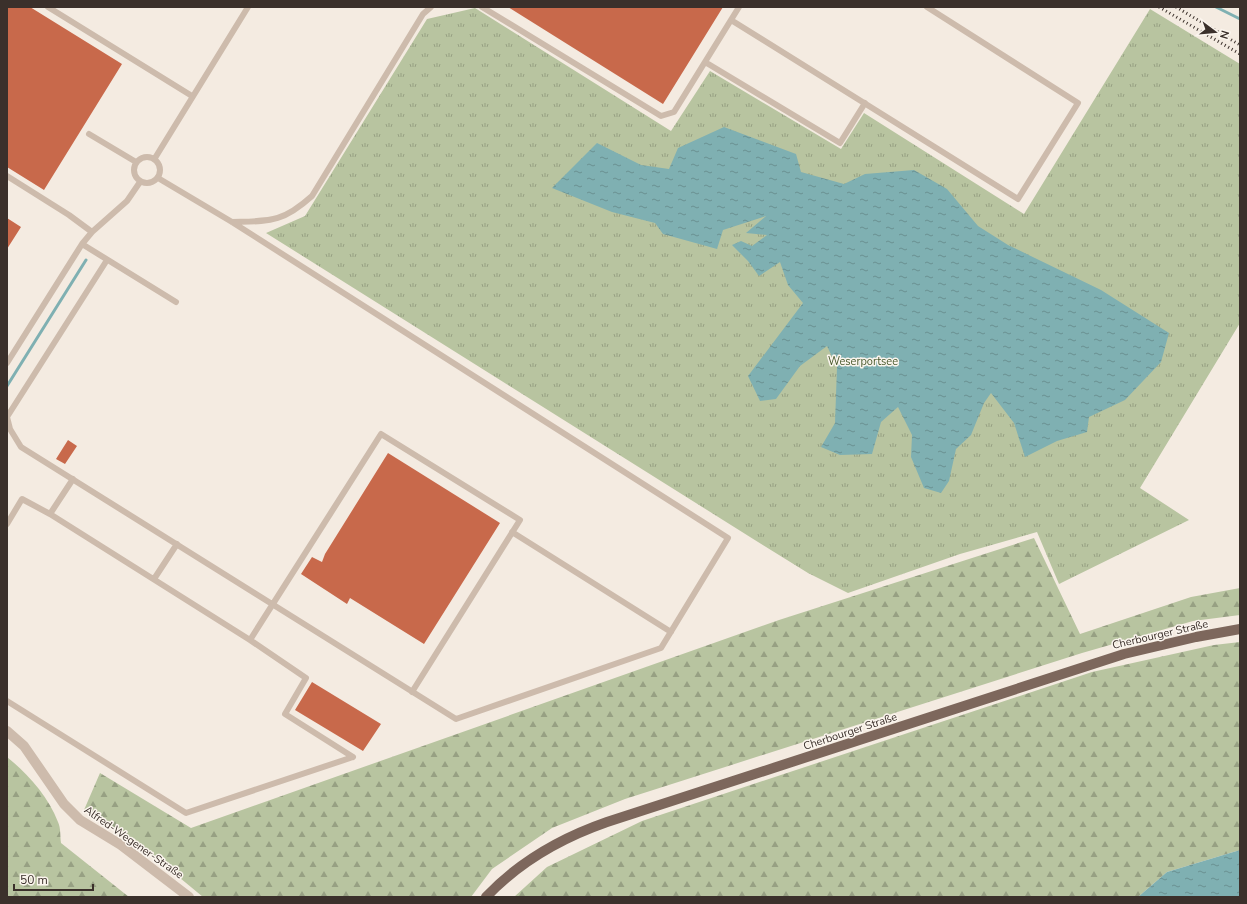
<svg xmlns="http://www.w3.org/2000/svg" width="1247" height="904" viewBox="0 0 1247 904" font-family="'Nunito Sans',sans-serif">
	<style>
		.grass { fill: url(#grass-tufts) }
		.forest { fill: url(#forest-firs) }
		.water { fill: url(#water-ripples) }
		.lines { fill: none; stroke-linecap: round; stroke-linejoin: round }
		.stream { stroke: #7fb0b2; stroke-width: 3 }
		.building { fill: #c8694b }
		.lane { stroke: #cdbbac; stroke-width: 6 }
		.street { stroke: #cdbbac; stroke-width: 10 }
		.primary { stroke: #7d675c; stroke-width: 10 }
		.rail { stroke: #3b302b; stroke-width: 3; stroke-dasharray: 1 3; stroke-linecap: butt }
		.labels { text-anchor: middle; stroke-width: 3; stroke-linejoin: round; paint-order: stroke }
		.park-label { font-size: 11px; fill: #4a5a2e; stroke: #fbf5ee }
		.street-label { font-size: 11px; fill: #3b302b; stroke: #fbf5ee }
	</style>
	<defs>
		<pattern id="grass-tufts" width="24" height="20" patternUnits="userSpaceOnUse"><rect width="24" height="20" fill="#b8c4a0"/><path d="M3 7l-1-3M5 7V3M7 7l1-3M15 17l-1-3M17 17v-4M19 17l1-3" fill="none" stroke="#97a083"/></pattern>
		<pattern id="forest-firs" width="22" height="20" patternUnits="userSpaceOnUse"><rect width="22" height="20" fill="#b8c4a0"/><path d="M5 1l3.5 6h-7zM16 11l3.5 6h-7z" fill="#97a083"/></pattern>
		<pattern id="water-ripples" width="26" height="14" patternUnits="userSpaceOnUse"><rect width="26" height="14" fill="#7fb0b2"/><path d="M2 4q2-2 4 0t4 0M15 11q2-2 4 0t4 0" fill="none" stroke="#699091"/></pattern>
	</defs>
	<rect width="100%" height="100%" fill="#f4ebe1"/>
	<path class="grass" d="M475,8L671,131L710,71L841,149L864,113L1024,214L1150,9L1240,64V323L1140,488L1189,520L1059,584L1037,532L960,554L848,593L808,573L758,542L266,233L305,216L427,19Z"/>
	<path class="forest" d="M1034,538L1080,634L1191,597L1240,588V615L1193,621L1082,653L625,799L552,828L492,869L471,897H203L151,854L84,810L100,773L191,828L779,620Z
		M1240,642V850L1167,872L1138,897H514L547,867L642,821L1092,672L1214,645Z
		M7,757C28,774 48,796 58,822C61,828 60,837 61,843L129,897H7Z"/>
	<path class="water" d="M724,127L796,154L801,172L844,184L865,174L914,170L947,189L978,226L1008,245L1101,290L1169,333L1161,362L1125,400L1089,417L1087,432L1057,441L1025,457L1014,423L991,393L984,403L971,435L956,449L949,481L941,493L924,488L911,457L912,435L898,407L881,422L872,454L840,455L821,447L835,423L837,367L827,346L800,366L776,399L760,401L748,376L803,303L788,285L780,262L759,276L748,261L732,245L741,241L752,246L767,235L746,233L766,216L723,230L717,249L663,234L655,223L612,212L552,188L597,143L641,165L669,169L678,148Z
		M1240,850V897H1138L1167,872Z"/>
	<g class="lines">
		<path class="stream" d="M1216,7L1240,19
			M7,386L86,260"/>
	</g>
	<path class="building" d="M7,7H30L122,64L44,190L7,167Z
		M508,7H723L663,104Z
		M7,218L21,227L7,249Z
		M68,440L77,446L65,464L56,459Z
		M388,453L500,523L424,644L350,598L347,604L301,574L312,557L322,562L325,554Z
		M312,682L381,724L363,751L295,710Z"/>
	<g class="lines">
		<path class="lane" d="M48,7L192,96
			M482,7L661,116L674,112L739,7
			M731,20L1018,199L1078,103L927,7
			M705,62L840,143L865,103
			M89,134L136,162
			M134 170a13 13 0 1 1 26 0a13 13 0 1 1-26 0Z
			M155,158L248,7
			M7,176L69,215L92,232
			M232,222C270,221 282,223 312,196L423,14L431,7
			M82,244L176,302
			M7,363L82,244L92,232L127,201L140,182
			M7,417L10,429L21,447L456,719L661,648L728,538L232,222L158,178
			M7,417L107,260
			M50,514L250,640
			M7,524L22,499L50,514L73,479
			M512,532L671,632
			M154,579L177,544
			M7,701L186,813L353,757
			M353,757L285,714L306,678L250,640L381,434L520,520L412,692"/>
		<path class="street" d="M7,731L24,746L64,804L80,820L121,845L189,897"/>
		<path class="primary" d="M486,897C520,861 561,838 607,822L1124,654L1196,637L1240,629"/>
		<path class="rail" d="M1159,7L1240,54
			M1176,7L1240,45"/>
	</g>
	<g class="labels">
		<g class="park-label">
			<text x="863" y="365">Weserportsee</text>
		</g>
		<g class="street-label">
			<text transform="translate(1160 634) rotate(-13)" y="4">Cherbourger Straße</text>
			<text transform="translate(850 731) rotate(-18)" y="4">Cherbourger Straße</text>
			<text transform="translate(134 842) rotate(35)" y="4">Alfred-Wegener-Straße</text>
		</g>
	</g>
	<rect width="1247" height="904" fill="none" stroke="#3b302b" stroke-width="16"/>
	<g transform="translate(1215 32) rotate(106)" stroke="#fbf5ee" stroke-width="3" paint-order="stroke">
	<path d="M0-3L7 15L0 10L-7 15Z" fill="#3b302b"/>
	<text y="-6" font-size="11" font-weight="bold" text-anchor="middle" fill="#3b302b">N</text>
	</g>
	<path d="M14 884v6h79v-6" fill="none" stroke="#3b302b" stroke-width="2"/>
	<text x="20" y="884" font-size="12" fill="#3b302b" stroke="#fbf5ee" stroke-width="3" paint-order="stroke">50 m</text>
</svg>
